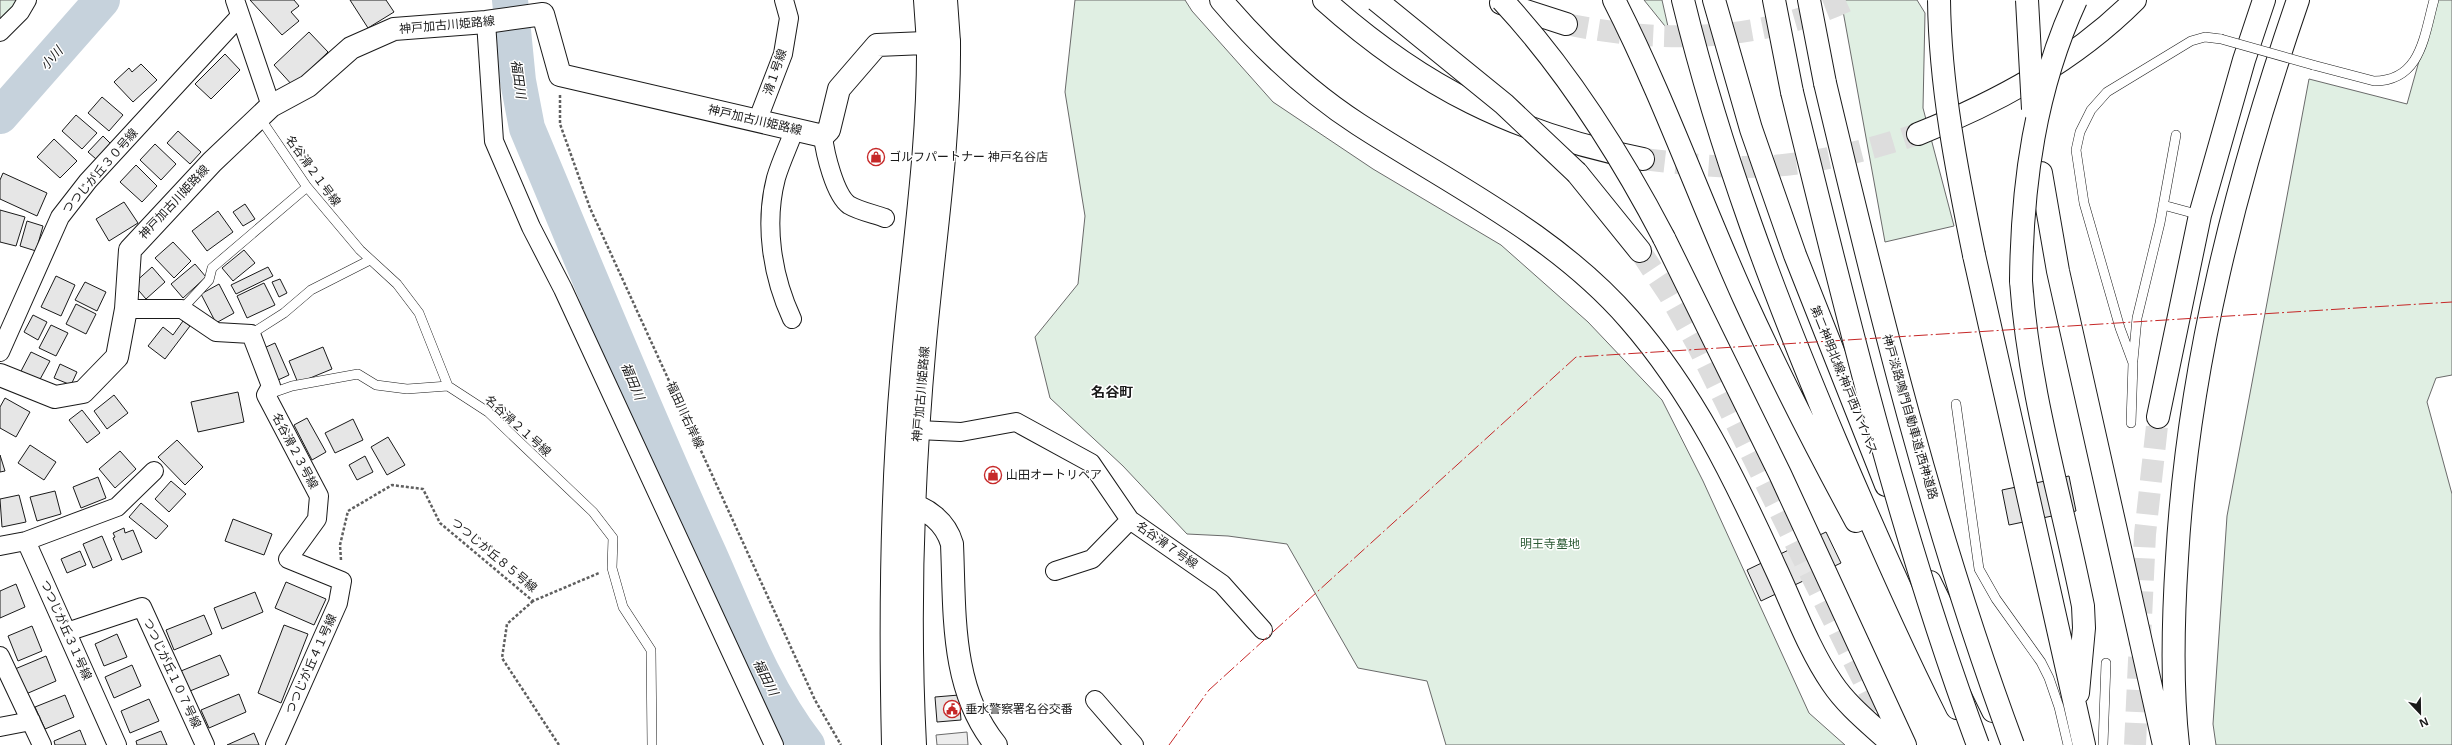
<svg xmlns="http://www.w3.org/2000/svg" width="2452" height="745" viewBox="0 0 2452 745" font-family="'Noto Sans','Noto Sans JP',sans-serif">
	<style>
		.green { fill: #e0efe3; stroke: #6a6a6a }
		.parking { fill: #ededed; stroke: #6a6a6a }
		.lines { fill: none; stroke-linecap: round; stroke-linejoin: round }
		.river { stroke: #c6d2dc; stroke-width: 36 }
		.building { fill: #e6e6e6; stroke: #1a1a1a }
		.motorway-tunnel { stroke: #ddd; stroke-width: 22; stroke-dasharray: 22 11; stroke-linecap: butt }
		.service-casing { stroke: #1a1a1a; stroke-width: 10 }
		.minor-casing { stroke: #1a1a1a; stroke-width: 20 }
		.secondary-casing { stroke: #1a1a1a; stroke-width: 24 }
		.primary-casing { stroke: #1a1a1a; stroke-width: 24 }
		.motorway-casing { stroke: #1a1a1a; stroke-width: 24 }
		.path { stroke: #5f5f5f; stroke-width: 2.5; stroke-dasharray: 3 2; stroke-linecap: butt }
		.service { stroke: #fff; stroke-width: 9 }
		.minor { stroke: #fff; stroke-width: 18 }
		.secondary { stroke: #fff; stroke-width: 22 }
		.primary { stroke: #fff; stroke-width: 22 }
		.motorway { stroke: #fff; stroke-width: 22 }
		.service-bridge-casing { stroke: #1a1a1a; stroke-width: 10; stroke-linecap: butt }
		.motorway-bridge-casing { stroke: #1a1a1a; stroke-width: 24; stroke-linecap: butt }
		.service-bridge { stroke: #fff; stroke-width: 9 }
		.motorway-bridge { stroke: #fff; stroke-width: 22 }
		.power { stroke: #c62828; stroke-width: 1; stroke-dasharray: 14 3 2 3; stroke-linecap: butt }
		.labels { text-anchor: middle; stroke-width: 3; stroke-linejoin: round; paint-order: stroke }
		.street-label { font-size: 12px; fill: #1a1a1a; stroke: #fff }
		.poi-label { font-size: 12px; fill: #1a1a1a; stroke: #fff; text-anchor: start }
		.park-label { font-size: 12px; fill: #2b5a34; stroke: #fff }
		.water-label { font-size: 13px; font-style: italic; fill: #1a1a1a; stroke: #fff }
		.quarter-label { font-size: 14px; font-weight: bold; fill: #1a1a1a; stroke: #fff }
	</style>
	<rect width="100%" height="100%" fill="#fff"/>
	<path class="green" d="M0,0H20L0,22Z
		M1075,0H1185L1192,11L1273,102L1373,169L1501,245L1588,322L1662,400L1703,481L1809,713L1845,745H1446L1427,681L1358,668L1287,544L1228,536L1187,534L1123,466L1050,398L1035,337L1078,284L1085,216L1065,92Z
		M1644,0H1662L1669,31Z
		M1841,0H1917L1925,13L1923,108L1954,226L1885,242Z
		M2436,0H2452V375L2436,378L2427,402L2452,494V745H2216L2213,724L2227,516L2309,79L2407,104Z"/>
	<path class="parking" d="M967,732L968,745H937L936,735Z"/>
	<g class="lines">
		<path class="river" d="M510,0L518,81L527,128C587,271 645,414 709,554C738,619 763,688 807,745
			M0,116L102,0"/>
	</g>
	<path class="building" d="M250,0H294L299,6L291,12L299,21L282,35Z
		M350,0H386L394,12L368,28Z
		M309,32L328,52L293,86L274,65Z
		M225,54L240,70L211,99L195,84Z
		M141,64L157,80L133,102L114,82L129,68L132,72Z
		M102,97L123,115L109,131L88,113Z
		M76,115L97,133L82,149L62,131Z
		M178,131L201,152L190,164L167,143Z
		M103,136L111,144L96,159L88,152Z
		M54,139L77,161L60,178L37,157Z
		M155,144L176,164L161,180L140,160Z
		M136,165L157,186L142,202L120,182Z
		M3,173L47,193L37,216L0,199V180Z
		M124,202L138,223L109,241L96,219Z
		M245,204L255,219L243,226L233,212Z
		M0,210L25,217L16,246L0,242Z
		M218,211L233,232L207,251L192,231Z
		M27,221L43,226L36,251L20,246Z
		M173,242L191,261L174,278L155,258Z
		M244,250L255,263L233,281L222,268Z
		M195,264L206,277L183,298L171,284Z
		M152,267L165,282L146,299L133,284Z
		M268,267L273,276L236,294L231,285Z
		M56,276L75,285L61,316L41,307Z
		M280,279L287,293L279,297L272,282Z
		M85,282L106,292L97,311L75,300Z
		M264,283L275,305L247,318L237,296Z
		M219,284L234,313L216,323L201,294Z
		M76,304L96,314L86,334L66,324Z
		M33,315L47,322L38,340L24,332Z
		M183,321L190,326L165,359L148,346L163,327L173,335Z
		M51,325L68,333L56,356L39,348Z
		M275,343L289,375L278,380L264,348Z
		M323,347L332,369L298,383L289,361Z
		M31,352L50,361L38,383L20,373Z
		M60,364L77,372L71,385L54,378Z
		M238,392L244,422L198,432L191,402Z
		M114,395L128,413L107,429L94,411Z
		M5,398L30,412L16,437L0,428V407Z
		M82,410L100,433L87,443L69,420Z
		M307,418L326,452L312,460L294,425Z
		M353,419L363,440L335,453L325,433Z
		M388,437L405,465L387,475L371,447Z
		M177,440L203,467L185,485L158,457Z
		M30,445L56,462L44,480L18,463Z
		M120,451L136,469L115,488L99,469Z
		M0,455L5,471L0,472Z
		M365,456L373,472L357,480L349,465Z
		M2069,476L2076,511L2009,525L2002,490Z
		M98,477L106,498L81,508L73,487Z
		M171,481L186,494L169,512L155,499Z
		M55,491L61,514L37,521L30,497Z
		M19,495L26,522L2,527L0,499Z
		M141,503L168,526L156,539L129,517Z
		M233,519L272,534L264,555L225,541Z
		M124,528L125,533L133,530L142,552L122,560L113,538L115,537L113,533Z
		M1826,532L1841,563L1761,601L1747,570Z
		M102,536L112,560L93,568L83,544Z
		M80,551L86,565L67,573L61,559Z
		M286,582L326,599L314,625L275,608Z
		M16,584L25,607L0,618V591Z
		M255,592L263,612L222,629L214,608Z
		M204,615L212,634L174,650L166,630Z
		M284,625L308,634L281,703L258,693Z
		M32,626L42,651L18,661L8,636Z
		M117,634L127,657L104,666L95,644Z
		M220,655L229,675L190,691L181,671Z
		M46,656L56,681L26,694L15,669Z
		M132,665L141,686L114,698L105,677Z
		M239,694L246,712L209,728L201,710Z
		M65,695L74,717L45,729L35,707Z
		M959,695L961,720L937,722L935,697Z
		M149,699L159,721L130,733L121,711Z
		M80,730L86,745H55L54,741Z
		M161,731L167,745H137L136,741Z
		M254,733L259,745H227Z"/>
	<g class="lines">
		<path class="motorway-tunnel" d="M1566,24C1662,44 1759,42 1849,0
			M1643,159C1677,163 1711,167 1746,167C1804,167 1863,152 1918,134
			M1640,251L1670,296L1697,344L1885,724
			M2135,745L2145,534L2158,417"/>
		<g class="service-casing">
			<path id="service" d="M2313,65L2374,81C2421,81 2424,36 2434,0
				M260,118L307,187L360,250L397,284L419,313L448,386L488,412L593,512L613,538L612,568L623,607L651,650L652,745
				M2163,205L2200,215
				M182,309L209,280L212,268L307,187
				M251,334L284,313L311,290L370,260
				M2133,360L2137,318L2160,223L2176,135
				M269,394L292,386L358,374L376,385L407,389L448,386
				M1956,404L1979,569L1996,599L2041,662L2049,678L2059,707L2068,745
				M2131,423L2133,363L2120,328L2084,203L2076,150L2080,132L2091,110L2107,92L2191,41L2205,37L2221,39
				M2103,745L2106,663"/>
		</g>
		<g class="minor-casing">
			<path id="minor" d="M235,0L271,106
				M486,22L494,141L531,227L563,289L774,745
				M0,32L20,12L27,0
				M758,119L783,54L789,18L784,0
				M823,136C825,154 835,195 849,205C859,211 874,214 885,218
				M126,309H182L216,332L251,334L271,386L266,395L319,496L317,519L288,559L342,581L338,603L275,745
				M792,319C772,276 764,224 776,178C781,161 789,145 795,128
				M0,352L60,217L88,181L240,16
				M918,430L961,432L1016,422L1091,463L1130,520L1222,584L1263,630
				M26,541L117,507L154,471
				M0,546L26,541L117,745
				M1055,571L1092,559L1130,520
				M67,632L142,607L205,745
				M0,656L42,745
				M1095,700L1134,745
				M0,727L31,721"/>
		</g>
		<g class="secondary-casing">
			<path id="secondary" d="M925,0L928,43
				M946,0L949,42"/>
		</g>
		<g class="primary-casing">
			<path id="primary" d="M0,375L55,397L83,392L117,357L126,309L130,250L212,162L271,106L308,86L351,48L394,29L486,22L543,14L560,75L823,136L829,130L839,89L877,45L949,42C950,143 934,242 925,342C913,475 908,611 915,745
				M904,504C927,506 946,523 952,544C955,612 950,689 996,745
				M893,745C890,620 891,495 902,370C911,261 929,153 928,43"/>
		</g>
		<g class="motorway-casing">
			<path id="motorway" d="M1221,0C1261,47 1307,91 1358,124C1452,185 1555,234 1629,319C1693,392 1735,479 1775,567C1793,605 1808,648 1832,683C1848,707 1872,725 1893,745
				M1324,0C1421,87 1515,134 1643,159
				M1614,0C1663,96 1699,198 1743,296C1778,373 1816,447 1856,521
				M1683,0C1720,153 1776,300 1837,444C1875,533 1914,622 1957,708
				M1714,0L1751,129L1795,255L1886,485
				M1774,0L1792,92
				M1809,0L1825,83
				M1501,3L1566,24
				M1918,134C1998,102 2074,61 2135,0
				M1577,173L1640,251
				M2041,173L2058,271L2164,745
				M1664,238L1780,474L1905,745
				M1974,255L2084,745
				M2021,281C2029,394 2061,496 2083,606L2084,628L2078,693
				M2158,417L2200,215L2244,60L2264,0
				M1930,582L1993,711
				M2178,745C2171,683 2173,620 2177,558C2188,367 2236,180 2298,0"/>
		</g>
		<path class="path" d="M560,95V124L590,208L815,700L841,745
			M341,560L340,545L348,511L392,485L423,489L440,523L533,601L599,573
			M533,601L507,624L502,658L559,745"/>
		<use href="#service" class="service"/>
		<use href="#minor" class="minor"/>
		<use href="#secondary" class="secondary"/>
		<use href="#primary" class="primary"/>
		<use href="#motorway" class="motorway"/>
		<g class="service-bridge-casing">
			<path id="service-bridge" d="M2221,39L2313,65"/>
		</g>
		<g class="motorway-bridge-casing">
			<path id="motorway-bridge" d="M1376,0L1504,104L1577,173
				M1502,0C1568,71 1619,152 1664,238
				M1939,0C1940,86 1957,172 1974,255
				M2027,0L2033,109
				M1825,83C1878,306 1933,530 2013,745
				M1792,92C1846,312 1899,533 1978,745
				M2021,281C2022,184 2035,89 2076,0"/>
		</g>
		<use href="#service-bridge" class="service-bridge"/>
		<use href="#motorway-bridge" class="motorway-bridge"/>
		<path class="power" d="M1169,745L1209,690L1576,357L2452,302"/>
	</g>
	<defs>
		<g id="shop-ring" transform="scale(0.9)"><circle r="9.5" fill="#fff" stroke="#c62828" stroke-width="1.5"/><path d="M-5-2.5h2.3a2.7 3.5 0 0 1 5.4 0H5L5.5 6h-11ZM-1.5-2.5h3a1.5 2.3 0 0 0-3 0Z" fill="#c62828"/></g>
		<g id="civic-ring" transform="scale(0.9)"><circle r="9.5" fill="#fff" stroke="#c62828" stroke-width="1.5"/><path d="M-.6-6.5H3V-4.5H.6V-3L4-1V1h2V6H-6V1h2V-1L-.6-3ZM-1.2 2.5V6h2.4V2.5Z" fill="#c62828"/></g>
	</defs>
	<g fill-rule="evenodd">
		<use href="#shop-ring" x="876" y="157"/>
		<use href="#shop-ring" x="993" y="475"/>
		<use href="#civic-ring" x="952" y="709"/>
	</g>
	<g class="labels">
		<g class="street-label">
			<text transform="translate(447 25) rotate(-5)" y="4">神戸加古川姫路線</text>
			<text transform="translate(775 72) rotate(-71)" y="4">滑１号線</text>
			<text transform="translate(755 120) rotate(13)" y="4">神戸加古川姫路線</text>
			<text transform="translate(100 171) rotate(-49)" y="4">つつじが丘３０号線</text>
			<text transform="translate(313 171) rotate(54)" y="4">名谷滑２１号線</text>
			<text transform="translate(174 202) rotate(-47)" y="4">神戸加古川姫路線</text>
			<text transform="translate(1844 380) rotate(68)" y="4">第二神明北線;神戸西バイパス</text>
			<text transform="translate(921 394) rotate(-85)" y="4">神戸加古川姫路線</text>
			<text transform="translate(685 415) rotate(65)" y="4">福田川右岸線</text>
			<text transform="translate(1910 417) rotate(74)" y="4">神戸淡路鳴門自動車道;西神道路</text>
			<text transform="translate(518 426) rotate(42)" y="4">名谷滑２１号線</text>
			<text transform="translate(295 451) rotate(62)" y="4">名谷滑２３号線</text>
			<text transform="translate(1167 545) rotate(35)" y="4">名谷滑７号線</text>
			<text transform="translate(494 555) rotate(40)" y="4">つつじが丘８５号線</text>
			<text transform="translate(66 630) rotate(66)" y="4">つつじが丘３１号線</text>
			<text transform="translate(311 664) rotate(-66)" y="4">つつじが丘４１号線</text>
			<text transform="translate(172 673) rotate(65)" y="4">つつじが丘１０７号線</text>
		</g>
		<g class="poi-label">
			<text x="889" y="161">ゴルフパートナー 神戸名谷店</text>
			<text x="1006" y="479">山田オートリペア</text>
			<text x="965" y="713">垂水警察署名谷交番</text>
		</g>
		<g class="park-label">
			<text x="1550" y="548">明王寺墓地</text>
		</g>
		<g class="water-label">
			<text transform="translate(51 58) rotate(-48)" y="5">小川</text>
			<text transform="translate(519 79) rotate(82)" y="5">福田川</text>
			<text transform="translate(633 381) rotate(67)" y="5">福田川</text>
			<text transform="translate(766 677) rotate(63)" y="5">福田川</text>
		</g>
		<g class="quarter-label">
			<text x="1112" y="397">名谷町</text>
		</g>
	</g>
	<g transform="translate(2420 713) rotate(158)" stroke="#ffffff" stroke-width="3" paint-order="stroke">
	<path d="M0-3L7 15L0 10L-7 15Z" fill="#1a1a1a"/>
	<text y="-6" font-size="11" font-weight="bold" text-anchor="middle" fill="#1a1a1a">N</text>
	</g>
</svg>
